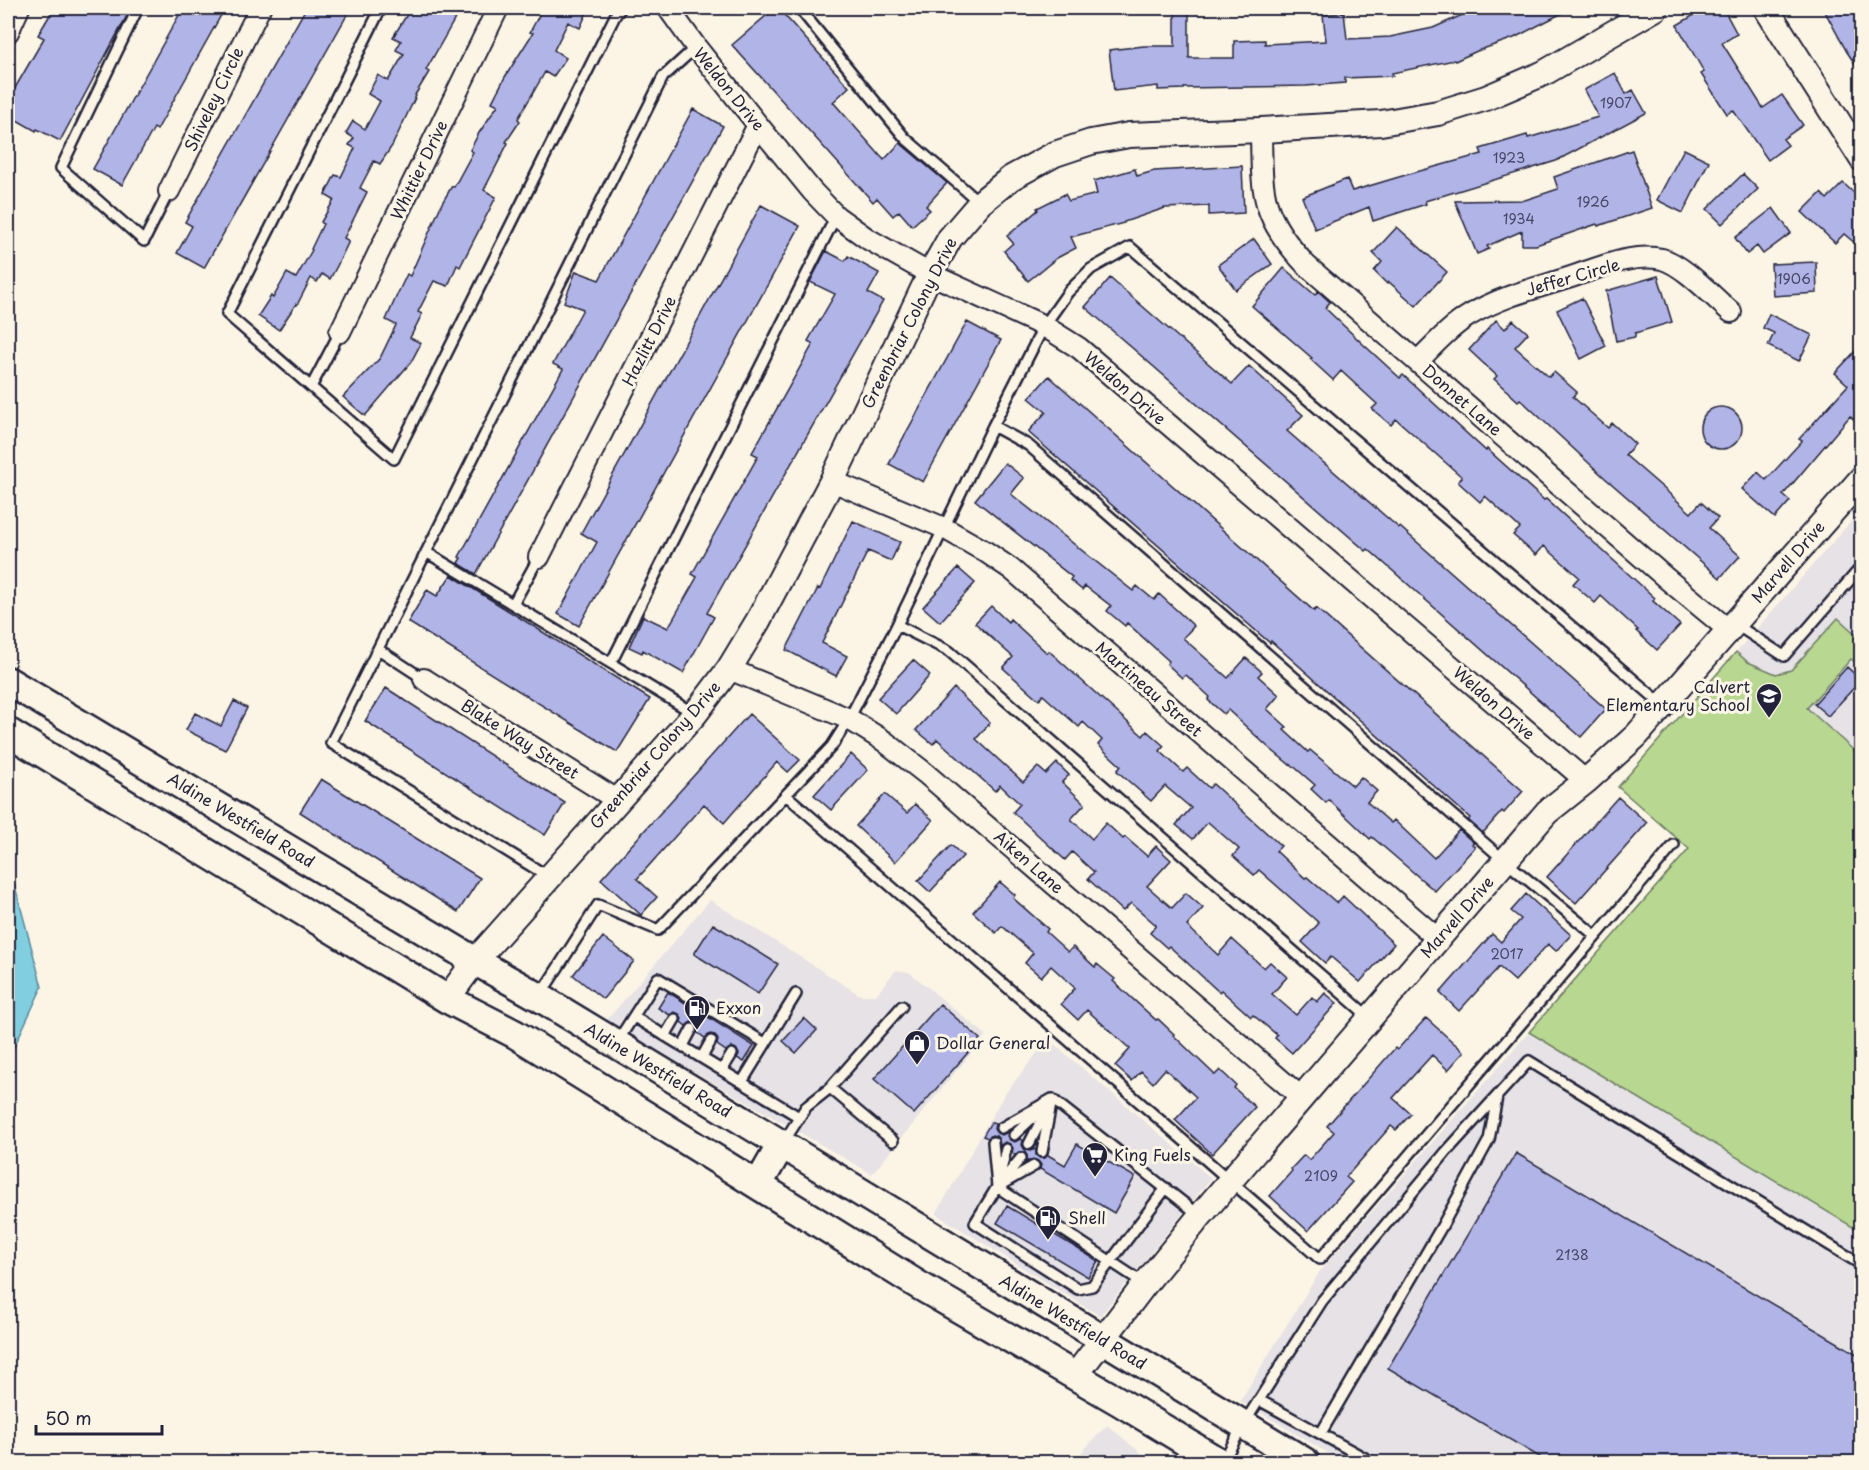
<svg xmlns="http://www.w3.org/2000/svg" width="1869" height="1470" viewBox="0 0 1869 1470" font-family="'Playpen Sans',sans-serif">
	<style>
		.built { fill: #e6e2e5 }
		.green { fill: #b8d790; stroke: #6d7c66; stroke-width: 1.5 }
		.water { fill: #80cedf; stroke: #5a899d; stroke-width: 1.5 }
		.building { fill: #b1b4e6; stroke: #22223b; stroke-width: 1.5 }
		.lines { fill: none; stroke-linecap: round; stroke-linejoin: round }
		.service-casing { stroke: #22223b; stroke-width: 14 }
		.minor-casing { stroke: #22223b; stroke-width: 24 }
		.tertiary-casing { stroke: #22223b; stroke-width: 28 }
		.secondary-casing { stroke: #22223b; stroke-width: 32 }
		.service { stroke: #fcf5e5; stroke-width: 9 }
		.minor { stroke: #fcf5e5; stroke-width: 20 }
		.tertiary { stroke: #fcf5e5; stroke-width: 24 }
		.secondary { stroke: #fcf5e5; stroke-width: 27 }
		.labels { text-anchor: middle; stroke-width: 6; stroke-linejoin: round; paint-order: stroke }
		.number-label { font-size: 14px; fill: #464666 }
		.street-label { font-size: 16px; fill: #22223b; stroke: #fcf5e5 }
		.poi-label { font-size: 16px; fill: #22223b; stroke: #fcf5e5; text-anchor: start }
	</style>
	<rect width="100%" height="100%" fill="#fcf5e5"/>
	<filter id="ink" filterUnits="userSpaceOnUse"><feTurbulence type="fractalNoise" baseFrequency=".0167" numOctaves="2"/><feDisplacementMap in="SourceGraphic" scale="12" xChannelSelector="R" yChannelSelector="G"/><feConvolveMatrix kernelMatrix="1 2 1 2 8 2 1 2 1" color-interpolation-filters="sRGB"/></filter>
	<g filter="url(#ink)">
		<path class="built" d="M1861,510V1002L1618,787Z
			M710,900L860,995H876L896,970L909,972L986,1035L872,1174L606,1021Z
			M1529,1032L1861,1232V1462H1343L1240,1401L1320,1271Z
			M1048,1039L1211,1178L1100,1316L936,1214L1004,1095Z
			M1107,1425L1152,1462H1073Z"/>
		<path class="green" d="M1838,618L1861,639V662L1859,665L1851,659L1807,708L1861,757V1232L1529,1032L1689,849L1618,787L1736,652L1748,662L1776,674L1791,670Z"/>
		<path class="water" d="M8,860L42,987L8,1060Z"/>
		<path class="building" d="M54,8H131L60,141L37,129L36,131L8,115V100L44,38L38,35Z
			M183,8H225L157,130L154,128L122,185L93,169Z
			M306,8H351L204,268L177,253L192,226L185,222Z
			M411,8H461L426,70L429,72L415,95L416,96L392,146L380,164L374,161L360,188L367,192L344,238L349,241L337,266L330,279L322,274L317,282L311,278L297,305L296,304L279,330L258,316L271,296L273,298L287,273L296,278L312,250L311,249L323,224L321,222L334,200L325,195L335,175L341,177L355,148L349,145L354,138L346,133L353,121L365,129L380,101L368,94L378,75L388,81L404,54L396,50L401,41L393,37Z
			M543,8H589L580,28L568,22L554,50L566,58L553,77L545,72L518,119L520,121L506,142L508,143L484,190L496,197L460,267L457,265L448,286L434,281L418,312L422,314L410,338L421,343L411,362L365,416L343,397L380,358L396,325L386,320L397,295L407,274L410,276L442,203L452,186L454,187L473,152L470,150L479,133L498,105L492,102L505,77L533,33L530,32Z
			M775,8H778L849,87L833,102L884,160L900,143L947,183L926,206L930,210L912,226L899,211L893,216L877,198L873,202L732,45Z
			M1478,8H1572L1514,38L1477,51L1455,61L1454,60L1392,73L1393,76L1345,78V83L1306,86L1184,88V89L1158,90V86L1114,91L1109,50L1144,46H1175V9H1189V58H1234V41L1265,40V44L1326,41L1323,15L1344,12L1347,39L1390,37L1433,28Z
			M1706,8H1723L1737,34L1722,43L1763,108L1782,95L1803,125L1783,139L1788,145L1768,160L1733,110L1727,114L1701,74L1704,72L1677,25Z
			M1823,8H1862V74L1847,52Z
			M1615,73L1626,94L1633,90L1646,113L1556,161L1425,201L1426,204L1373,221L1369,207L1315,229L1302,197L1347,179L1352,191L1409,174L1482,154L1480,149L1527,135L1528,138L1598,117L1584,90Z
			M693,109L723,126L476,574L458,563L461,558L459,557L563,369L553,364L583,309L564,302L576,271L599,280Z
			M1684,149L1709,161L1683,213L1657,200Z
			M1632,150L1652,208L1598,226L1597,224L1536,245H1522V231L1487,246L1489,249L1477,254L1455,201L1525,200L1558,189L1554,177Z
			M1242,166L1244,213L1209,215V206L1165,208L1124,222V223L1071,237L1076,248L1057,258L1028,281L1004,251L1013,243L1007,236L1038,210L1037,208L1065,194L1069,201L1097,194L1094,181L1135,169L1137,176L1154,171Z
			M1743,174L1758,189L1722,224L1707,209Z
			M1843,183L1862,200V249L1844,234L1835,243L1802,212L1821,193L1827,199Z
			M761,205L800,226L579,626L558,614L597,542L581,533Z
			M1773,208L1791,233L1763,254L1757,246L1747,254L1735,238Z
			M1397,227L1447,272L1416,306L1389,282L1387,284L1374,271L1382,262L1373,253Z
			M1254,239L1272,264L1236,290L1218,265Z
			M826,251L845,261L848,256L879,273L868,293L883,301L707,613L714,617L683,673L643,650L642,653L629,647L643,616L668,628L697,577L692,574L758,456L752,453L813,344L808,341L835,294L810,282Z
			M1816,262L1817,293L1773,296L1771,264Z
			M1284,268L1315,295L1318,291L1330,302L1325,308L1364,345L1400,378L1403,375L1486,451L1487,449L1544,500L1546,499L1655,598L1653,601L1680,625L1657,650L1636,631L1638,630L1601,596L1595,603L1573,584L1579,577L1544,546L1536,555L1513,535L1520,528L1485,496L1480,502L1458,482L1462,477L1396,419L1391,425L1372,409L1377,404L1341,371L1333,380L1310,359L1312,358L1252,306Z
			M1658,276L1672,322L1635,333V337L1616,341L1606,291Z
			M1110,278L1232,384L1249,366L1303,415L1287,431L1399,528L1400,527L1606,709L1581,737L1368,549L1366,551L1085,307Z
			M1582,298L1606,346L1581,359L1557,310Z
			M1769,314L1812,335L1799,361L1768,346L1774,333L1763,328Z
			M1496,320L1505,329L1513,320L1528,333L1515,347L1549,377L1554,372L1577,392L1573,397L1608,428L1612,423L1635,444L1625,455L1662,487L1691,513L1701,502L1718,518L1709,528L1740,556L1720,578L1605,478L1520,399L1518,401L1494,379L1497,376L1469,350Z
			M967,322L1001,340L923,482L889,464Z
			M1862,344V427L1850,416L1783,495L1790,501L1775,518L1742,489L1758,472L1766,480L1802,441L1799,439L1848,385L1835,373Z
			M1049,376L1314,611L1316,608L1523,791L1504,813L1502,811L1483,833L1468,820L1470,818L1271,641L1270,643L1028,432L1046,412L1029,398Z
			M1700 428a21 21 0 1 1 42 0a21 21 0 1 1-42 0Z
			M1005,463L1024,478L1011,494L1133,591L1137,586L1154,600L1159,594L1194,626L1183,638L1228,678L1246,658L1262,672L1258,676L1279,695L1267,709L1287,727L1284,730L1308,752L1310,750L1353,786L1361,777L1377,791L1367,802L1391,823L1394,820L1434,858L1459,830L1474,843L1472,844L1475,847L1435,891L1372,837L1370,839L1329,800L1326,803L1311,789L1315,785L1291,764L1290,765L1268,747L1228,710L1224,714L1208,700L1210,697L1186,675L1182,678L1167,664L1169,661L1127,623L1125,626L1107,611L1111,606L1085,586L1082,590L1070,580L1072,577L975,500Z
			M853,521L900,542L891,561L868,551L822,643L847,656L836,676L786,650L818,588L820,589Z
			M958,568L975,583L940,622L923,607Z
			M451,575L650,699L617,752L408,622L427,590L437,596Z
			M991,606L1008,622L1010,619L1047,653L1049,651L1143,736L1147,731L1164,746L1160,751L1183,772L1187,768L1209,788L1213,784L1281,846L1276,851L1305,878L1307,877L1337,903L1343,896L1394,944L1360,982L1331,957L1325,963L1302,942L1319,923L1259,870L1254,875L1233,856L1239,849L1208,822L1193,839L1176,825L1191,808L1165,786L1151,801L1117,771L1121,766L1098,745L1102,740L1083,722L1079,727L1043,695L1039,700L1003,668L1013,657L975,623Z
			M913,660L930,675L896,714L878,698Z
			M1847,667L1861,680L1828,716L1814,704Z
			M386,688L565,803L545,835L365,721Z
			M954,688L990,723L976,739L1023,782L1038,767L1046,774L1057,763L1069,775L1062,782L1085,804L1071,819L1092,839L1106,823L1123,839L1125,837L1147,856L1156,846L1171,860L1147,886L1172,908L1186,893L1203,908L1187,926L1218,955L1232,939L1264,968L1270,962L1287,977L1272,994L1296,1015L1312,997L1317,1002L1325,993L1337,1003L1292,1053L1275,1038L1277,1035L1253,1015L1251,1017L1221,990L1219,992L1169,946L1167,948L1150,933L1156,925L1131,903L1123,911L1088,879L1094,872L1072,852L1065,860L1013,812L1020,804L1000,785L995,791L937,739L933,744L916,730Z
			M234,701L247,708L225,750L186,730L195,713L221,726Z
			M749,714L800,760L788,772L777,762L724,823L704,804L637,879L657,897L641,915L601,879Z
			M851,754L868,770L831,810L814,795Z
			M321,779L480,878L458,912L300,812Z
			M885,794L907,813L915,804L933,820L895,862L856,826Z
			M1618,797L1647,823L1576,903L1547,877Z
			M951,845L963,856L930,892L918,881Z
			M1000,882L1015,895L1013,898L1048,929L1046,932L1068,952L1073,947L1095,967L1097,964L1115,979L1113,981L1156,1020L1158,1019L1174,1034L1173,1035L1215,1075L1220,1070L1236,1085L1234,1088L1255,1107L1212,1154L1175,1120L1196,1097L1165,1069L1153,1083L1141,1071L1132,1081L1115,1066L1130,1049L1087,1010L1078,1020L1061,1004L1075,988L1051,966L1041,977L1025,963L1033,953L1002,926L996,933L973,912Z
			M1526,894L1571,935L1556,951L1548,944L1515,981L1499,967L1459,1011L1440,993L1492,934L1501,942L1521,919L1511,911Z
			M713,924L778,964L758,994L694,954Z
			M603,937L634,961L603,999L573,975Z
			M668,992L754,1046L744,1062L737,1058L739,1054L736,1049L732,1047L726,1051L717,1045L718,1040L715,1035L710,1034L705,1038L698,1033L699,1028L696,1023L691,1022L686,1026L681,1022L682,1018L679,1014L674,1012L670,1015L658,1008Z
			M940,1004L980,1039L914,1114L874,1079Z
			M804,1018L817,1030L796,1053L783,1041Z
			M1426,1018L1464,1052L1448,1070L1432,1055L1393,1098L1411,1114L1396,1130L1391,1126L1346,1177L1352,1182L1308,1231L1270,1196L1292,1171L1291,1169L1304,1155L1309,1160L1334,1132L1327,1126L1395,1048L1397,1050Z
			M991,1122L995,1124L994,1129L997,1133L1002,1135L1008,1132L1007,1136L1010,1140L1015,1142L1020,1139L1023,1141L1022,1145L1025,1150L1030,1151L1036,1149V1155L1040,1158H1045L1048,1155L1065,1165L1077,1144L1135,1177L1114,1213L1040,1169L1041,1165L1038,1161L1033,1159L1027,1162V1156L1025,1152H1019L1015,1155L1012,1153L1013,1148L1010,1144L1005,1142L1000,1146L999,1139L996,1136L992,1135L988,1138L983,1136Z
			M1516,1153L1862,1357V1462H1548L1388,1368Z
			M1007,1206L1098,1261L1088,1277L997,1223Z"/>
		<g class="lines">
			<g class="service-casing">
				<path id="service" d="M138,8L61,168L144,241L169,191
					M381,8L227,314L394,459L616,14L621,8
					M799,8L905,138L979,202
					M311,387L340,332
					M993,426L1028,445L1505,861L1596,936
					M426,552L695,714
					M513,604L539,557
					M1735,624L1784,656L1862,566
					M897,625L949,651L1369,1017
					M378,649L424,679
					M611,663L836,216
					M786,795L1320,1259L1674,845
					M549,877L331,743L663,77L696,47
					M541,994L598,905L658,930L832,746L849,719L897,625L993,426L1044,326L1068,292L1091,269L1130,247L1663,705
					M634,1017L799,1117
					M665,1036L675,1019
					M617,1042L658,978L765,1043
					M683,1046L692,1029
					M702,1057L711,1041
					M722,1070L732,1054
					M742,1082L796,994
					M830,1088L893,1141
					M1001,1128L1052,1099
					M1014,1135L1042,1109
					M993,1142L997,1187L975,1223L1078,1289L1092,1286L1166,1188
					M783,1143L806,1107L830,1088L902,1006
					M1029,1144L1047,1109
					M1042,1152L1052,1099L1199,1215
					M1034,1166L997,1187L1145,1284
					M999,1179L1006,1149
					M1002,1181L1021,1158
					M1259,1400L1372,1462
					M1321,1433L1442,1226L1489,1140L1497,1097
					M1223,1462L1243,1425L1322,1301L1446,1152L1529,1061L1862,1265"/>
			</g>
			<g class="minor-casing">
				<path id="minor" d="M668,8L696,47L758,125L812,191L836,216L868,239L930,274L1044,326L1079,348L1586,781
					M8,32L19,8
					M1261,130C1262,195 1260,215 1306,265L1667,579L1730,631
					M169,191L260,8
					M340,332L498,8
					M1418,361C1434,345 1450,327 1470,315C1503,295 1541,287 1577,275C1603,266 1634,253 1662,259C1684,265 1713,297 1731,312
					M832,481L944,528L986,552L1011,569L1438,939
					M539,557L758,125
					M729,669L849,719L884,741L925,773L1302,1098
					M424,679L617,800"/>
			</g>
			<g class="tertiary-casing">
				<path id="tertiary" d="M1766,8L1862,159
					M447,999L475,961L695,714L729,669L758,621L832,481L930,274L950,238L980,203L1011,178L1055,154L1091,142L1129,135L1261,130L1381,123L1438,113L1486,98L1544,73L1656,8
					M1075,1376L1145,1284L1200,1216L1547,812L1586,781L1636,736L1862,478"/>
			</g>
			<g class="secondary-casing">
				<path id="secondary" d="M8,681L475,961L539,997L1305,1462
					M8,732L447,999L515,1034L920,1286L1120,1402L1219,1462
					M758,1185L781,1145"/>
			</g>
			<use href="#service" class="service"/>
			<use href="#minor" class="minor"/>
			<use href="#tertiary" class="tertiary"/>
			<use href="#secondary" class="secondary"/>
		</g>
	</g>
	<defs>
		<g id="school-pin" transform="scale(1.35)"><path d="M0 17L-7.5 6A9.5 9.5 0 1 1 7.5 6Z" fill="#22223b" stroke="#fcf5e5"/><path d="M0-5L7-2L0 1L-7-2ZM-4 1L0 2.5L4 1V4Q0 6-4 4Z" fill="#fff"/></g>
		<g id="fuel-pin" transform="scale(1.35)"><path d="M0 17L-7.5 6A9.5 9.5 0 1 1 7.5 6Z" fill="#22223b" stroke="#fcf5e5"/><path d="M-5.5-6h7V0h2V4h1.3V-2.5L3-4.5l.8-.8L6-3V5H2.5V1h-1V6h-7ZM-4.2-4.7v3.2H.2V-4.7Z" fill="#fff"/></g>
		<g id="shop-pin" transform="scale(1.35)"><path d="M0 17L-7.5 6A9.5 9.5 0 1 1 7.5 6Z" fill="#22223b" stroke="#fcf5e5"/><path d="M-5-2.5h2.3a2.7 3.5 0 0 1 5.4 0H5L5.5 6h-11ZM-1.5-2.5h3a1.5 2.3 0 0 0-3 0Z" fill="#fff"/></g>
		<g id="supermarket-pin" transform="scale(1.35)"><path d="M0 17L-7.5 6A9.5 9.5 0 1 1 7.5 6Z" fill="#22223b" stroke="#fcf5e5"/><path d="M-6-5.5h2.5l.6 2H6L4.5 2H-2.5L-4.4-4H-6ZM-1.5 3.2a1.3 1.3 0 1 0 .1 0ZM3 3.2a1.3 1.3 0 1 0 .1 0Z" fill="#fff"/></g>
	</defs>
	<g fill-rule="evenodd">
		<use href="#school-pin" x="1769" y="696"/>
		<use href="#fuel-pin" x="697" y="1008"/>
		<use href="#shop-pin" x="917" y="1043"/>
		<use href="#supermarket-pin" x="1095" y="1155"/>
		<use href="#fuel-pin" x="1048" y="1218"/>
	</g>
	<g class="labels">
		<g class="number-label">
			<text x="1616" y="108">1907</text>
			<text x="1509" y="163">1923</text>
			<text x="1593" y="207">1926</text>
			<text x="1519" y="224">1934</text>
			<text x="1794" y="284">1906</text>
			<text x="1507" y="959">2017</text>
			<text x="1321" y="1181">2109</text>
			<text x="1572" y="1260">2138</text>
		</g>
		<g class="street-label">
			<text transform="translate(729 89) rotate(51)" y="6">Weldon Drive</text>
			<text transform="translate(214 99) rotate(-64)" y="6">Shiveley Circle</text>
			<text transform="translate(419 170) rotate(-64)" y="6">Whittier Drive</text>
			<text transform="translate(1573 277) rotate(-16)" y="6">Jeffer Circle</text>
			<text transform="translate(909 323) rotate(-63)" y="6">Greenbriar Colony Drive</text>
			<text transform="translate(649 341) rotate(-63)" y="6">Hazlitt Drive</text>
			<text transform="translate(1125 388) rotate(41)" y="6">Weldon Drive</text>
			<text transform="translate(1462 400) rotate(41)" y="6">Donnet Lane</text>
			<text transform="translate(1788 562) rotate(-49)" y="6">Marvell Drive</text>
			<text transform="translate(1149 689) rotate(41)" y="6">Martineau Street</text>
			<text transform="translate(1494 703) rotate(41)" y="6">Weldon Drive</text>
			<text transform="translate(520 739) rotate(32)" y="6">Blake Way Street</text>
			<text transform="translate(655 755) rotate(-49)" y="6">Greenbriar Colony Drive</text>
			<text transform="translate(241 820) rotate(31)" y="6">Aldine Westfield Road</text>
			<text transform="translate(1029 862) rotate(41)" y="6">Aiken Lane</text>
			<text transform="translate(1457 917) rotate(-49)" y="6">Marvell Drive</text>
			<text transform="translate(658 1070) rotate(31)" y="6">Aldine Westfield Road</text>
			<text transform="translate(1073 1322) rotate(31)" y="6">Aldine Westfield Road</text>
		</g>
		<g class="poi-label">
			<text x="1750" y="693" text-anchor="end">Calvert<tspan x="1750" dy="18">Elementary School</tspan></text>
			<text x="716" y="1014">Exxon</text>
			<text x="936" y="1049">Dollar General</text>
			<text x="1114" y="1161">King Fuels</text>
			<text x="1068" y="1224">Shell</text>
		</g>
	</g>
	<rect width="1869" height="1470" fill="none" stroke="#fcf5e5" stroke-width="30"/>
	<rect x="15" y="15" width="1839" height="1440" fill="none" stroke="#22223b" stroke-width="2" filter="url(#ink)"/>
	<path d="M36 1425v9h126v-9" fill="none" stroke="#22223b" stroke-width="3"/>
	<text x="45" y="1425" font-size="18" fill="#22223b" stroke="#fcf5e5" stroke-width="4.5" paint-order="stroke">50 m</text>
</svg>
